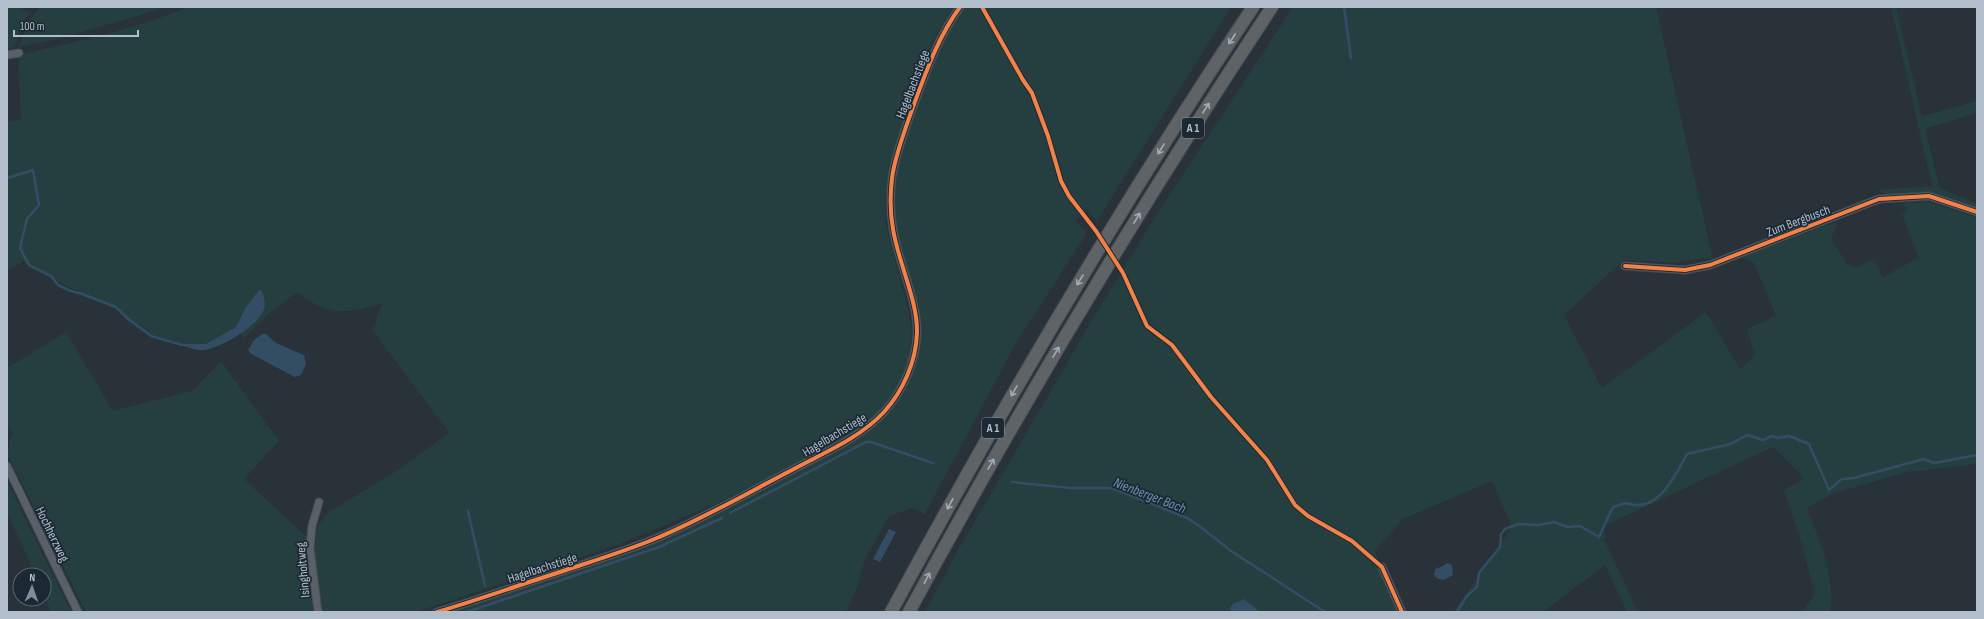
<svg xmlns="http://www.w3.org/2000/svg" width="1984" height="619" viewBox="0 0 1984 619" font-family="'Sofia Sans Condensed',sans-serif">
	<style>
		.green { fill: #253f40 }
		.water { fill: #334d65 }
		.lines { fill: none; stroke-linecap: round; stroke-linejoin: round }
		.stream { stroke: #334d65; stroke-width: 2.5 }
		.street-casing { stroke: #474d54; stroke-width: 9 }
		.highway-casing { stroke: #464d55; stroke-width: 14 }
		.street { stroke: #596067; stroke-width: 7 }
		.highway { stroke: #5f6366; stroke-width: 12 }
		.cycleway-casing { stroke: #1b2935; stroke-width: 6 }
		.cycleway { stroke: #f48246; stroke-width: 4 }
		.oneway { stroke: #a1acb7 }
		.labels { text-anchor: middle; stroke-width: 3.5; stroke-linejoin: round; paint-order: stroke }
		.shield { fill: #1b2935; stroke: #85919e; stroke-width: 1 }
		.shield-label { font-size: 12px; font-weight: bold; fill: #b2becb }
		.street-label { font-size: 13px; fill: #b2becb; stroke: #1b2935 }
		.water-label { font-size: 14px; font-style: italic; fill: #7093b1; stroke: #1b2935 }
	</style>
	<rect width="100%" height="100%" fill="#293139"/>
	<path class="green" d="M7,7H19L30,13L24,20L15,45L13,48L7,49Z
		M40,7H167L69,36L19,47L28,22Z
		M189,7H953L936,35L925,57L889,165L885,199L886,226L908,309L912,331L909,360L896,392L866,426L808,459L713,505L617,545L416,612H323L314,556L317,527L327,513L398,470L449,433L373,331L379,310L384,303C347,314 329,317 297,292L265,317L244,338L239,333L199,350L151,336L115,309L28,267L24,261L7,271V121L21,120L18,55C76,42 134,29 189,7Z
		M960,7H1231L1097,221L1086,208L1076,221L1087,233L1016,343L925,514L912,508L889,516L865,559L858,585L846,612H452L640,547L870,426L902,386L917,330L893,233L892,176L925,76Z
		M1293,7H1656L1713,259L1701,258L1676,263L1624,260L1564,315L1602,388L1706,312L1740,369L1755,355L1747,329L1776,316L1754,263L1741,257L1838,221L1831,239L1848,265L1856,267L1874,260L1883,277L1919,257L1902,215L1908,209L1901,203L1928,202L1975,217L1977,220V464L1908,472L1834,493L1807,508C1819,540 1836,576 1830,612L1803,611L1815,594L1800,538L1784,490L1804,478L1773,447L1602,527L1607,539H1604L1638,612H1627L1605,565L1543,612H1454L1512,527L1492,481L1403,519L1375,551L1399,612H1260L1257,609L1230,608L1231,612H925L957,552L1085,332L1153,220Z
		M1891,7H1896L1922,116L1977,101V113L1925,129L1940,188L1977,204V213L1935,194H1885L1877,190L1932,186Z
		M66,332L113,411L192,391L221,361L279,441L244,479L307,537L305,557L313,612H86L8,455L10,437L13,433L7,423V368Z
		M7,481L71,612H51L44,595V575H35L7,512Z"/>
	<path class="water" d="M259,290L262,291C264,297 266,303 264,309C259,326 216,352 199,350C192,349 184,346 178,344H206L236,327L246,307Z
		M262,334H266L276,343L304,355L306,364L301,375L295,377L251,354L248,350L254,340Z
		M889,529L896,532L880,562L873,559Z
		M1447,563L1452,565L1453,575L1444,580L1438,579L1434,575L1435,569L1443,566Z
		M1244,599L1260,612H1231L1230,608L1233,604Z"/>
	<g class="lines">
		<path class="stream" d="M1344,7L1351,58
			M7,178L33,170L39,205L27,219L20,248L29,265L51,276L58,285L71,291L82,294L116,307L128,319L151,336L182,345
			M1012,482L1071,488H1112L1187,518L1198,525L1231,551L1325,612
			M468,511L485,586
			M730,513L866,442H871L933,463
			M467,612L659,547L722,518
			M1457,612L1466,597L1477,587L1479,573L1500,547L1501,534L1505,529L1518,524L1539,525L1554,522L1567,527L1580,526L1599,537L1613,507L1626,503C1657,515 1675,476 1687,454L1731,444L1747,435L1763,440L1772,436L1778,438L1789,436L1809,444L1829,490L1842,479L1854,478L1924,459L1934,463L1977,455"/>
		<g class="street-casing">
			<path id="street" d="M7,55L19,53
				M1625,266L1685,270L1710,265L1879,199L1929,196L1977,212
				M7,466L78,612
				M1382,567L1402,612
				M318,612L310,548L312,526L319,502
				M437,612C478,600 519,585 560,572C593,561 626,551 657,538C702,519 746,494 790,471C821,454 859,439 884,412C903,391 916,362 917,333C918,301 898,262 893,229C890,212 890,195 892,178C895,155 905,130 913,107C926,72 938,37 960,7"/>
		</g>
		<g class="highway-casing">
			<path id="highway" d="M891,612C1003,405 1122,203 1253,7
				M909,612C1021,405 1142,203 1272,7"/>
		</g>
		<use href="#street" class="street"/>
		<use href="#highway" class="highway"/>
		<g class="cycleway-casing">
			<path id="cycleway" d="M982,7L1023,80L1032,93L1048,136L1061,181L1069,196L1096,231L1123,273L1147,326L1172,345L1211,397L1267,460L1295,505L1308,516L1352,541L1382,567L1402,612
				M1625,266L1685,270L1710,265L1879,199L1929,196L1977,212
				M437,612C478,600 519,585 560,572C593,561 626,551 657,538C702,519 746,494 790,471C821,454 859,439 884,412C903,391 916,362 917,333C918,301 898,262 893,229C890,212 890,195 892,178C895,155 905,130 913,107C926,72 938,37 960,7"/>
		</g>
		<use href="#cycleway" class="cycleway"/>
	</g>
	<defs><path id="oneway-shaft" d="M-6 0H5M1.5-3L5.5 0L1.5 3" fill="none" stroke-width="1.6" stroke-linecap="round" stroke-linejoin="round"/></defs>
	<g class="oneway">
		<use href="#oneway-shaft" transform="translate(1232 39) rotate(123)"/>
		<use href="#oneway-shaft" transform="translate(1206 108) rotate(-57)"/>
		<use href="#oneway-shaft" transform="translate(1161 149) rotate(122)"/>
		<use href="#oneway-shaft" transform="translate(1137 218) rotate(-58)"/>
		<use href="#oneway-shaft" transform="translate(1080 280) rotate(121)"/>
		<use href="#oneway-shaft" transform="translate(1056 352) rotate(-59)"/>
		<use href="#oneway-shaft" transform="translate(1014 391) rotate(120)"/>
		<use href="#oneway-shaft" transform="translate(991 464) rotate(-60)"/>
		<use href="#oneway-shaft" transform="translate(950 504) rotate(119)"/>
		<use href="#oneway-shaft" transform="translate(927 578) rotate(-62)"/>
	</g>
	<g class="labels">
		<g class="shield">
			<rect x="1182" y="118" width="22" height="20" rx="3"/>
			<rect x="982" y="418" width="22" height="20" rx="3"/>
		</g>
		<g class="shield-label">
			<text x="1193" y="132">A 1</text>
			<text x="993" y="432">A 1</text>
		</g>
		<g class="street-label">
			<text transform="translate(912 84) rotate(-69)" y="5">Hagelbachstiege</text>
			<text transform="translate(1798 220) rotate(-21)" y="5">Zum Bergbusch</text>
			<text transform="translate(834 434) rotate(-31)" y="5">Hagelbachstiege</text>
			<text transform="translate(53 534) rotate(64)" y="5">Hochherzweg</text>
			<text transform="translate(542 567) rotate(-18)" y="5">Hagelbachstiege</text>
			<text transform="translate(302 570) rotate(-95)" y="5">Isingholtweg</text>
		</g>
		<g class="water-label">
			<text transform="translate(1150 495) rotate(21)" y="5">Nienberger Bach</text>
		</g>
	</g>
	<rect width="1984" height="619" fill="none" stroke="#b2becb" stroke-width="16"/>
	<g transform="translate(32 587) rotate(2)"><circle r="19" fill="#1b2935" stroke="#576571"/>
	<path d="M0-3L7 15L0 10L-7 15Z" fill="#828d98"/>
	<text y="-6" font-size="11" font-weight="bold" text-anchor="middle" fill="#b2becb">N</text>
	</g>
	<path d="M14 30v6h124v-6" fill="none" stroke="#b2becb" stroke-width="2"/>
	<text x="20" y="30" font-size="12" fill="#b2becb" stroke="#1b2935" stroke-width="3" paint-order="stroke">100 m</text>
</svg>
